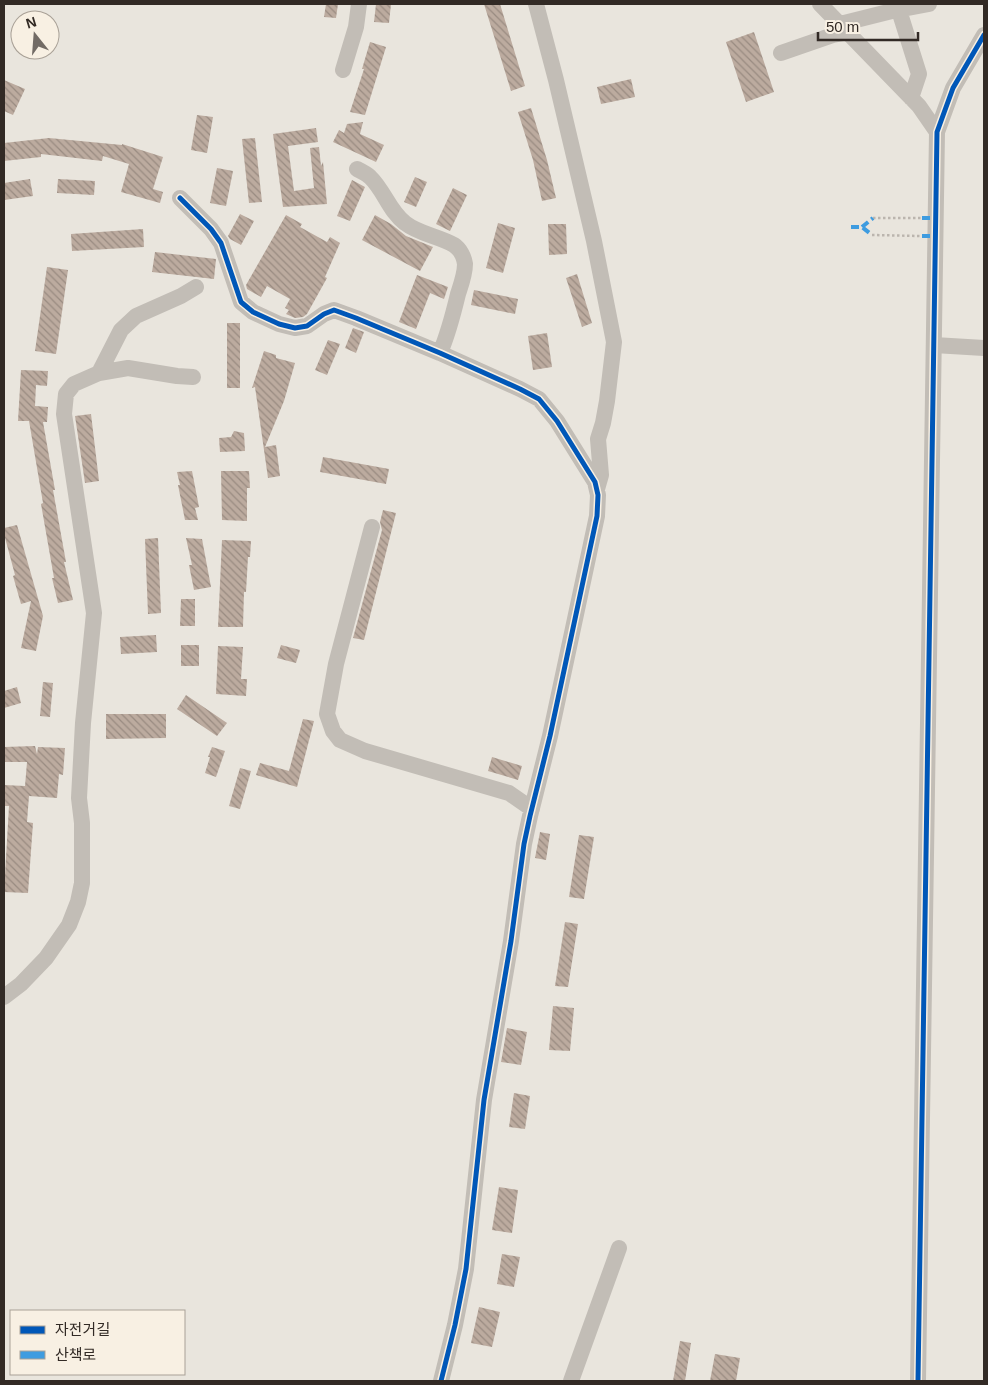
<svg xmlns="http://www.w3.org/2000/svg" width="988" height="1385" viewBox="0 0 988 1385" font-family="Helvetica,'Noto Sans KR',sans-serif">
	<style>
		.building { fill: url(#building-back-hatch) }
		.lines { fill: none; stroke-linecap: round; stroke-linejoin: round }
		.path { stroke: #bbb5ae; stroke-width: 2.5; stroke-dasharray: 2.5 2.5; stroke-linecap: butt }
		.minor { stroke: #c2bdb6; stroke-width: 16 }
		.quiet { stroke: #3e9ce0; stroke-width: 4; stroke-dasharray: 8 4; stroke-linecap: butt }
		.cycleway-casing { stroke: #f8f0e3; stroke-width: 8 }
		.cycleway { stroke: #0057b8; stroke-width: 5 }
	</style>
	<defs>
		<pattern id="building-back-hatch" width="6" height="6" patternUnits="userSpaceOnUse" patternTransform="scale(1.25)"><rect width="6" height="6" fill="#bcab9f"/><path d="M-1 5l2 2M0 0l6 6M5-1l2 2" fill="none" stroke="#998b81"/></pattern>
	</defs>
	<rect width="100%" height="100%" fill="#e9e5dd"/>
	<path class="building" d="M326,4H338L336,18L324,17Z
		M376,4H391L389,23L374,22Z
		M484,4H500L525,86L511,91Z
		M754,32L774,92L746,102L726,42Z
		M370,42L386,47L365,115L350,112L364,69H362Z
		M631,79L635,97L601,104L597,87Z
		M4,80L25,89L13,115L4,111Z
		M531,108L547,160L556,198L542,201L533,160L518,112Z
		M197,115L213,117L207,153L191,150Z
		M363,122L360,134L384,145L376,162L333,142L339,130L344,133L347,124Z
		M316,128L318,142L288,146L294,191L314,188L310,148L319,147L321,166L323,162L327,204L283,207L273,134Z
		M49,138L122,145V144L163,157L153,189L163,192L160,203L121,192L129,164L103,156L102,161L41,154V157L4,161V143Z
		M255,138L262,202L249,203L242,139Z
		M217,168L233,171L226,206L210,203Z
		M415,177L427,182L416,207L404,202Z
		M30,179L33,196L4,200V183Z
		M58,179L95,181L94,195L57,193Z
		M352,180L365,187L350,221L337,216Z
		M453,188L467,195L450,231L436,224Z
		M240,214L254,221L241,245L230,239L228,236Z
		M286,215L302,224L300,227L327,242L330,237L340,243L325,277L327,278L307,314L303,317L295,318L286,314L289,310L285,308L290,299L267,286L261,297L247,289L246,285Z
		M375,215L391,224L406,236L433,247L420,271L362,240Z
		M498,223L515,228L503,273L486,268Z
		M548,224H566L567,254L549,255Z
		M143,229L144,247L72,251L71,234Z
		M155,252L216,259L214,279L152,272Z
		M47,267L68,270L56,354L35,351Z
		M577,274L592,323L582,327L566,278Z
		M417,275L448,287L444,299L430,293L416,329L399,322Z
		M474,290L518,299L515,314L471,305Z
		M227,323H240V388H227Z
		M353,328L364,332L356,353L345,348Z
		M547,333L552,367L533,370L528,336Z
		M328,340L340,344L327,375L315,370Z
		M264,351L276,355V358L295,363L284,401L265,447L276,445L280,476L268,478L255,387L252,388Z
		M21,370L48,371L47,386L36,385L35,406L48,407L47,422H43L55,490H53L66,562H64L73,600L58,603L52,578H54L41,504L43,503L29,421H18Z
		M91,414L99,481L85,483L75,416Z
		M234,431L244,433L245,451L220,452L219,438L231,437Z
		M323,457L389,469L386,484L320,472Z
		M192,471L199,507L195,508L198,520H185L178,485H180L177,472Z
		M221,471H249L250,488H247V521L222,520Z
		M383,510L396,513L364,640L353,638L382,530L380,522Z
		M17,525L43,616L36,651L21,648L31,601L21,604L13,576L15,575L4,534V528Z
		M158,538L161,613L148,614L145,539Z
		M186,538L202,539L211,587L194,590L189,565H192Z
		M222,540L251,541L250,557H248L246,592H244L243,627H218Z
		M181,599H195V626H180Z
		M156,635L157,652L121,654L120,637Z
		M181,645H199V666H181Z
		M281,645L300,650L296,663L277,658Z
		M218,646L243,647L241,679H247L246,696L216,694Z
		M43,682L53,683L50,717L40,716Z
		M17,687L21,703L4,708V691Z
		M186,695L227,723L217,736L177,709Z
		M106,714H166V738L106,739Z
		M303,719L314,721L297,787L256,775L260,763L289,771Z
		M35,746L37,754L38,747L65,748L63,775L59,774L57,798L29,796L27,822L33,823L28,893L4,892L9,806H4V785L25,786L27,762H4V747Z
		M212,747L225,751L216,777L205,773L210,757H208Z
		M492,757L522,766L518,780L488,771Z
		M240,768L251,771L240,809L229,806Z
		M540,832L550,834L546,860L535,858Z
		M579,835L594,837L584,899L569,897Z
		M565,922L578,924L568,987L555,986Z
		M553,1006L574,1008L570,1051L549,1050Z
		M507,1028L527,1032L521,1065L501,1062Z
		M514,1093L530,1096L525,1129L509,1127Z
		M499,1187L518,1190L512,1233L492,1230Z
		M502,1254L520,1257L514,1287L497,1284Z
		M479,1307L500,1312L492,1347L471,1343Z
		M680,1341L691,1343L685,1381H673Z
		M715,1354L740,1358L736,1381H710Z"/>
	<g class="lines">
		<path class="path" d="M873,218H921
			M872,235L920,236"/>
		<path class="minor" d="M536,4L556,80L594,241L614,342L607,401L603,423L598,439L601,475L597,489
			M820,4L919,106L937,132
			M897,4L919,74L911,98
			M840,24L892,11L929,4
			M781,53L833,35L848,32
			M343,70L356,27L359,4
			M357,169C361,171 367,174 370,177C384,190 389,211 405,223C419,234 438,236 454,245C460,249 464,257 465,264C465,274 461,285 458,294C453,315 448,334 440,353
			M180,198L211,229L221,243L241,302L253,312L279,324L295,328L307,326L324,314L334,310L356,318L440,353L520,389L539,399L557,421L595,482L598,495L597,516L550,736L530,816L524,844L511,941L484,1100L466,1269L455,1325L441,1381
			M934,345L984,348
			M99,373L121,330L136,316L181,296L196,287
			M372,527L336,664L327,714L333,731L340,740L365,751L509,793L532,809
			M4,997L21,984L46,958L69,925L78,902L82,883V823L79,798L83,723L94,613L64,414L66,394L74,384L99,373L128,368L177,376L193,377
			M571,1381L619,1248
			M918,1381L937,132L953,88L984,35"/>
		<path class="quiet" d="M922,218H935
			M851,227H862L872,235
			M862,227L873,218
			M922,236H935"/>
		<g class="cycleway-casing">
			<path id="cycleway" d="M180,198L211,229L221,243L241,302L253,312L279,324L295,328L307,326L324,314L334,310L356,318L440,353L520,389L539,399L557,421L595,482L598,495L597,516L550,736L530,816L524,844L511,941L484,1100L466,1269L455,1325L441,1381
				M918,1381L937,132L953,88L984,35"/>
		</g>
		<use href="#cycleway" class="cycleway"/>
	</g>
	<rect width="988" height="1385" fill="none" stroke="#322a25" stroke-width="10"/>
	<rect x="10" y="1310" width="175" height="65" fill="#f8f0e3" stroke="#a9a197"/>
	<rect x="20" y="1326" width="25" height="8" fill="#0057b8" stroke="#a9a197"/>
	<text x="55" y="1335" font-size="15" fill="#322a25">자전거길</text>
	<rect x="20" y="1351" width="25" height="8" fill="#3e9ce0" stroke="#a9a197"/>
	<text x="55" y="1360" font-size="15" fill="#322a25">산책로</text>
	<g transform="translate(35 35) rotate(343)"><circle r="24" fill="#f8f0e3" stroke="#a9a197"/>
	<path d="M0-4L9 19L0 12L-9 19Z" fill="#726b65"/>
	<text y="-8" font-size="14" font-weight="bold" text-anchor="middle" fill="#322a25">N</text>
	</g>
	<path d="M818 32v8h100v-8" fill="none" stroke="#322a25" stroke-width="2.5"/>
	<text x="826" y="32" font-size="15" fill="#322a25" stroke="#f8f0e3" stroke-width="4" paint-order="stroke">50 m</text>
</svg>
